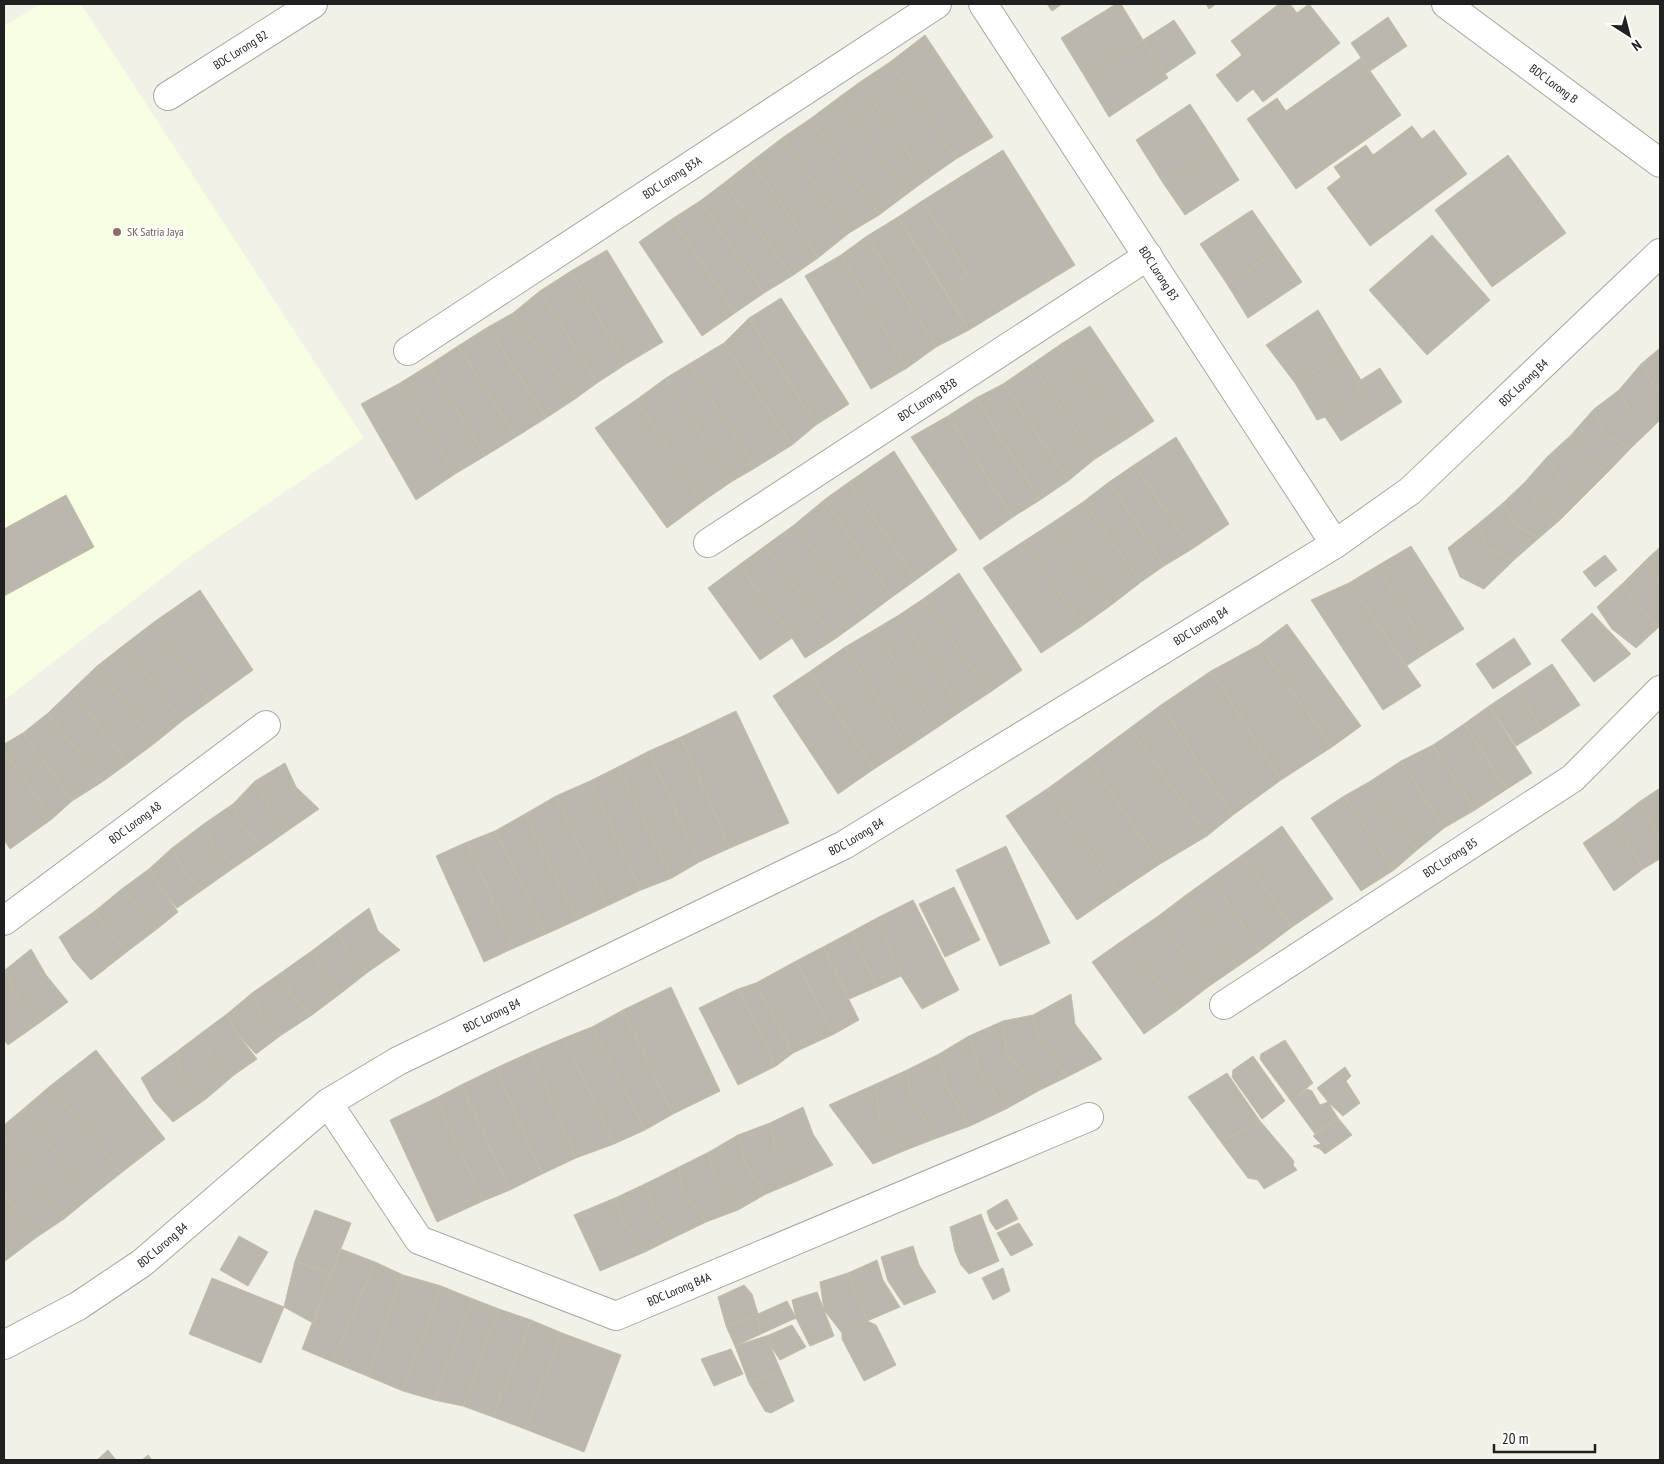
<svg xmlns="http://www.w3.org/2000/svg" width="1664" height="1464" viewBox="0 0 1664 1464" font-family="'PT Sans Narrow',sans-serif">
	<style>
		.education { fill: #f6ffe2 }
		.building { fill: #bbb7ac; stroke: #c3bca8 }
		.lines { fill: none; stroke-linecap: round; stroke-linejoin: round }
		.minor-casing { stroke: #a7a7a7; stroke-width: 30 }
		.tertiary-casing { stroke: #a7a7a7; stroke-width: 30 }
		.minor { stroke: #fff; stroke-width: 28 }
		.tertiary { stroke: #fff; stroke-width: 28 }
		.education-dot { fill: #8d6e63; stroke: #fff; stroke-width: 2 }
		.labels { text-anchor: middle; stroke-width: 5; stroke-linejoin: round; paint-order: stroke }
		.street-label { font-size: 12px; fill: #202020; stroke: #fff }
		.education-label { font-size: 12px; fill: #785e54; stroke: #fff; text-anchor: start }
	</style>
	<rect width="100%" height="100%" fill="#f1f1e7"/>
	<path class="education" d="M41,4H81L364,438L191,556L4,700V26Z"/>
	<path class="building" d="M1047,4H1062L1052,11Z
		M1116,4H1121L1143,40L1085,77L1061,38Z
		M1206,4H1216L1209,9Z
		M1279,4H1290L1297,13L1309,4L1340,43L1263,102L1253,89L1237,102L1216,75L1242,55L1231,41Z
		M1388,17L1407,46L1370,71L1351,43Z
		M1174,20L1196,53L1165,74L1143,40Z
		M925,35L993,137L956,159L890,62Z
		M1143,40L1168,78L1109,117L1085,77Z
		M1361,58L1401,115L1296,189L1247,119L1277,98L1286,111Z
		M890,62L956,159L926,180L860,82Z
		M860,82L926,180L907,194L838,98Z
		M838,98L907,194L879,215L810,119Z
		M1190,104L1218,147L1163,183L1136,140Z
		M810,119L879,215L849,233L782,138Z
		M1412,126L1422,139L1434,130L1467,174L1370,246L1327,188L1341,177L1334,167L1366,145L1373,155Z
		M782,138L849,233L818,258L752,161Z
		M1218,147L1239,180L1185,215L1163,183Z
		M1003,150L1075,265L969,330L944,289L968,274L922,201Z
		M1508,155L1566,233L1492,287L1435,210Z
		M752,161L818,258L792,276L724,183Z
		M724,183L792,276L764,293L700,201Z
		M700,201L764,293L735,313L672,219Z
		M922,201L968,274L944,289L898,217Z
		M1252,210L1279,249L1227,284L1200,244Z
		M898,217L969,330L936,347L867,236Z
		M672,219L735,313L702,336L639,242Z
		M1432,235L1490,300L1427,355L1369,290Z
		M867,236L936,347L907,368L841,255Z
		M1279,249L1302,282L1248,318L1227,284Z
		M607,250L663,342L626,364L571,271Z
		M841,255L907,368L871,389L805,276Z
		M571,271L626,364L597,383L540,291Z
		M540,291L597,383L575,399L513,313Z
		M781,298L849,404L816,425L749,318Z
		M1318,310L1344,353L1295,383L1266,345Z
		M513,313L575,399L546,418L488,327Z
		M749,318L816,425L792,445L724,343Z
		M1090,326L1154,421L1125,440L1061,344Z
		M488,327L546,418L516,437L458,346Z
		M724,343L792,445L755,468L689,364Z
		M1061,344L1125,440L1095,459L1032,364Z
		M458,346L516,437L485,456L429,365Z
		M1660,348V391L1653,384L1641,364Z
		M1344,353L1361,380L1356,383L1362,393L1325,417L1317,420L1295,383Z
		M689,364L755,468L731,482L666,378Z
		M1032,364L1095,459L1068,481L1003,384Z
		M1641,364L1653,384L1660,391V420L1654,426L1629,409L1619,390Z
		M429,365L485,456L455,474L400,383Z
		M1380,368L1402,402L1341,441L1325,417L1362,393L1356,383Z
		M666,378L731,482L702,502L636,400Z
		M400,383L455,474L416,500L361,404Z
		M1003,384L1068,481L1040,500L976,398Z
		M1619,390L1629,409L1654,426L1631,448L1605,435L1594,409Z
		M976,398L1040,500L1013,517L948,416Z
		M636,400L702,502L667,528L595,428Z
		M1594,409L1605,435L1631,448L1608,472L1584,457L1570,436Z
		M948,416L1013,517L980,540L911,437Z
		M1570,436L1584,457L1608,472L1583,497L1560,479L1547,457Z
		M1176,437L1229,524L1192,549L1134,465Z
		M894,451L957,550L916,580L849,482Z
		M1547,457L1560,479L1583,497L1561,519L1537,503L1525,482Z
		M1134,465L1192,549L1164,566L1109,482Z
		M849,482L916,580L892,597L824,500Z
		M1109,482L1164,566L1141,582L1083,502Z
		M1525,482L1537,503L1561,519L1539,538L1518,527L1503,503Z
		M66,495L94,547L4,596V529Z
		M824,500L892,597L864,618L794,525Z
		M1083,502L1141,582L1110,606L1052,523Z
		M1503,503L1518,527L1539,538L1514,560L1489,550L1478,524Z
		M1052,523L1110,606L1082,626L1024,541Z
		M1478,524L1489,550L1514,560L1484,589L1460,577L1448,548Z
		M794,525L864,618L835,639L765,546Z
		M1024,541L1082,626L1041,653L983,568Z
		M765,546L835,639L805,658L792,638L739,565Z
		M1411,546L1464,629L1429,651L1377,566Z
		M1660,547V584L1646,560Z
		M1605,555L1617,570L1595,587L1583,572Z
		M1646,560L1660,584V626L1638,607L1623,583Z
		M739,565L792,638L760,660L708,588Z
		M1377,566L1429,651L1406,666L1349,583Z
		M959,573L1022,670L989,693L923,599Z
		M1349,583L1421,686L1383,710L1311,600Z
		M1623,583L1638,607L1660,626L1636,648L1612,629L1597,607Z
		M200,590L253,670L210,701L154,622Z
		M923,599L989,693L963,710L899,615Z
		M1592,613L1631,654L1594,682L1561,640Z
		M899,615L963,710L938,727L874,630Z
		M154,622L210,701L182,721L124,645Z
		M1287,624L1361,726L1332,747L1259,645Z
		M874,630L938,727L908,747L845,647Z
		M1514,638L1531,664L1493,689L1476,664Z
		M124,645L182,721L155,743L97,666Z
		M1259,645L1332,747L1281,780L1211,671Z
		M845,647L908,747L874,769L809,672Z
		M1552,664L1580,705L1542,730L1516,688Z
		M97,666L155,743L127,764L72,690Z
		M1211,671L1281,780L1233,815L1161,705Z
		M809,672L874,769L838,794L773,696Z
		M1516,688L1542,730L1516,746L1489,706Z
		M72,690L127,764L102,782L48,713Z
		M1161,705L1233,815L1207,836L1130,728Z
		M1489,706L1532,773L1507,789L1464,724Z
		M736,711L789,823L730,848L681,737Z
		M48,713L102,782L72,801L23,733Z
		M1464,724L1507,789L1475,810L1433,745Z
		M1130,728L1207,836L1160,864L1088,759Z
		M23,733L72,801L52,819L4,751V744Z
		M681,737L730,848L699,862L649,751Z
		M1433,745L1475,810L1444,828L1401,761Z
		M4,751L52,819L10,849L4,840Z
		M649,751L699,862L672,878L618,767Z
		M1088,759L1160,864L1118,892L1047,789Z
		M1401,761L1444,828L1417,850L1369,782Z
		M285,763L296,787L319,809L290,829L270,808L255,781Z
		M618,767L672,878L641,890L590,781Z
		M255,781L270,808L290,829L263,848L243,827L233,804Z
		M590,781L641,890L607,906L556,796Z
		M1369,782L1417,850L1394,870L1344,796Z
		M1660,788V837L1639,802Z
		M1047,789L1118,892L1077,920L1006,816Z
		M556,796L607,906L577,920L525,814Z
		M1344,796L1394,870L1361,891L1311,818Z
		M1639,802L1660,837V859L1643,869L1615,821Z
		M233,804L243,827L263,848L235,867L215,850L205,823Z
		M525,814L577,920L546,934L495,831Z
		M1615,821L1643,869L1614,891L1583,843Z
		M205,823L215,850L235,867L201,891L184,871L172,848Z
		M1282,826L1333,899L1292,927L1242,855Z
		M495,831L546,934L514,948L467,842Z
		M467,842L514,948L484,962L436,856Z
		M1006,846L1050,943L1000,966L956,870Z
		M172,848L184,871L201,891L177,908L160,887L149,869Z
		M1242,855L1292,927L1260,951L1211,877Z
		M149,869L178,912L157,929L123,888Z
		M1211,877L1260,951L1237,967L1186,895Z
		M954,887L980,940L945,957L919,904Z
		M123,888L157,929L128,951L108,932L95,911Z
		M1186,895L1237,967L1208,987L1157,917Z
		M913,900L959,990L922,1009L901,976L877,918Z
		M369,908L378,931L400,950L368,972L348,953L338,931Z
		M95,911L108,932L128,951L91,980L73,960L59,937Z
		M1157,917L1208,987L1178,1010L1126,938Z
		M877,918L901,976L877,987L851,932Z
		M338,931L348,953L368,972L340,994L322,970L313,950Z
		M851,932L877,987L849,999L823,947Z
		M1126,938L1178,1010L1144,1034L1092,962Z
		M823,947L859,1020L834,1034L796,961Z
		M31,949L46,975L68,1002L42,1021L18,1000L5,970Z
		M313,950L322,970L340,994L312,1015L291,995L282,972Z
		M796,961L834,1034L793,1053L756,983Z
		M5,970L18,1000L42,1021L8,1045L4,1040V972Z
		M282,972L291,995L312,1015L280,1036L262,1016L252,993Z
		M756,983L793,1053L776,1066L738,989Z
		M671,987L720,1091L673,1114L623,1010Z
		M738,989L776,1066L738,1085L699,1008Z
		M252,993L262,1016L280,1036L256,1054L238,1035L227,1014Z
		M1071,994L1075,1024L1102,1059L1067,1077L1040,1038L1033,1015Z
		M623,1010L673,1114L645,1130L592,1027Z
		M227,1014L238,1035L257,1059L234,1075L212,1056L200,1034Z
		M1033,1015L1040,1038L1067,1077L1040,1090L1007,1055L1003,1021Z
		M1003,1021L1007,1055L1040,1090L1006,1109L979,1070L969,1036Z
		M592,1027L645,1130L614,1144L564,1038Z
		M200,1034L212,1056L234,1075L206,1099L184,1076L175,1053Z
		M969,1036L979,1070L1006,1109L970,1126L947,1087L939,1054Z
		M564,1038L614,1144L576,1158L531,1052Z
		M1285,1040L1313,1083L1291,1101L1260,1059L1261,1054Z
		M96,1050L165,1139L121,1173L50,1086Z
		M531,1052L576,1158L542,1174L496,1068Z
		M175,1053L184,1076L206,1099L173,1122L154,1101L141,1078Z
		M939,1054L947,1087L970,1126L937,1138L912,1101L907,1070Z
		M1253,1056L1285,1101L1262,1119L1232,1077L1233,1070Z
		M1345,1067L1351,1076L1346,1081L1360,1103L1343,1116L1328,1102L1317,1088Z
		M496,1068L542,1174L510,1190L461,1085Z
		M907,1070L912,1101L937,1138L906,1150L879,1120L876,1084Z
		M1227,1073L1260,1121L1221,1142L1188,1097Z
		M876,1084L879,1120L906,1150L873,1164L829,1105Z
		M461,1085L510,1190L483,1201L436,1098Z
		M50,1086L121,1173L92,1196L22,1110Z
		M1307,1089L1312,1091L1320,1105L1328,1102L1338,1118L1315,1134L1291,1101Z
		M436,1098L483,1201L437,1222L390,1120Z
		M803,1107L813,1134L833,1165L797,1181L775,1148L770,1123Z
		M22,1110L92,1196L64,1219L4,1139V1125Z
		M1338,1118L1352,1135L1325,1154L1320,1149L1313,1146L1321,1144L1313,1136Z
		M1260,1121L1294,1161L1293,1165L1297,1170L1264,1189L1258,1180L1248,1178L1221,1142Z
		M770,1123L775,1148L797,1181L766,1194L746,1165L738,1135Z
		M738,1135L746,1165L766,1194L738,1210L715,1177L709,1152Z
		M4,1139L64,1219L37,1237L4,1194Z
		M709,1152L715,1177L738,1210L706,1222L682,1191L679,1167Z
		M679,1167L682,1191L706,1222L675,1237L652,1209L647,1183Z
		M647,1183L652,1209L675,1237L645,1252L623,1220L615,1198Z
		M4,1194L37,1237L9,1258L4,1250Z
		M615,1198L623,1220L645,1252L600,1271L574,1215Z
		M1007,1199L1018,1219L996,1230L990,1221L987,1211Z
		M315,1210L351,1223L331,1274L295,1261Z
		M981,1214L999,1261L969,1274L961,1265L955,1251L950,1227Z
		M1019,1223L1033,1245L1011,1256L997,1233Z
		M239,1236L268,1252L248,1286L220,1270Z
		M913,1246L919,1265L936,1292L904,1305L888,1281L881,1257Z
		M341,1249L375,1262L333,1362L302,1349Z
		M4,1250L9,1258L4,1262Z
		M877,1260L883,1280L900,1307L867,1321L848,1273Z
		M295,1261L331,1274L313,1323L284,1307Z
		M375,1262L403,1275L367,1376L333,1362Z
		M1003,1268L1010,1291L993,1300L982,1278Z
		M848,1273L867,1321L842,1333L824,1310L820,1282Z
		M403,1275L441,1286L403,1391L367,1376Z
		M212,1278L284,1307L261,1363L189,1334Z
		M744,1285L752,1294L758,1314L726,1326L718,1297Z
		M441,1286L473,1299L434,1400L403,1391Z
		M817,1292L834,1336L810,1346L796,1318L792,1300Z
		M473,1299L499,1309L463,1406L434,1400Z
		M787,1301L796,1318L761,1334L758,1321V1314Z
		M499,1309L531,1320L493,1417L463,1406Z
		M758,1314V1321L761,1334L735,1346L726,1326Z
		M531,1320L562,1333L525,1429L493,1417Z
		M867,1321L876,1325L896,1365L864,1381L842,1339V1333Z
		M792,1325L806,1347L780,1360L770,1345L769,1335Z
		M562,1333L621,1355L584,1452L525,1429Z
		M769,1335L770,1345L781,1371L749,1383L735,1346Z
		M731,1349L743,1374L714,1386L701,1359Z
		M781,1371L794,1401L771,1413L765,1411L749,1383Z
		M108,1450L116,1460H97Z
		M148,1455L152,1460H142Z"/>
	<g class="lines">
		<g class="minor-casing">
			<g id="minor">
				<path id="s1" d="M983,4L1335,544"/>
				<path id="s2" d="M168,96L313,4"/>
				<path id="s3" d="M408,351L937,4"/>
				<path id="s4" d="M708,543L1148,256"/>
				<path id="s5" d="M4,921L266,725"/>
				<path id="s6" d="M1224,1005L1573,778L1660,690"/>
				<path id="s7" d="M328,1103L419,1240L616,1316L1089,1117"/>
				<path id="s8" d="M4,1345L78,1306L142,1263L328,1103L398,1061L844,845L1335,544L1410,491L1660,253"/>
			</g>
		</g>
		<g class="tertiary-casing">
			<g id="tertiary">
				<path id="s9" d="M1446,4L1660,163"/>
			</g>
		</g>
		<use href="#minor" class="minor"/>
		<use href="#tertiary" class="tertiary"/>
	</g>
	<circle class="education-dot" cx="117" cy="232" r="5"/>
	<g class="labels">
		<g class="street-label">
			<text dy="4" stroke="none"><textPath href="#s2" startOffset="86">BDC Lorong B2</textPath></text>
			<text dy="4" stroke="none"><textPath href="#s9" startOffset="134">BDC Lorong B</textPath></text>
			<text dy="4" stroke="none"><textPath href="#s3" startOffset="316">BDC Lorong B3A</textPath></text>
			<text dy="4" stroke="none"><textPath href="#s1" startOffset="322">BDC Lorong B3</textPath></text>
			<text dy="4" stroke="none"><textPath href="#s8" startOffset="1808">BDC Lorong B4</textPath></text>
			<text dy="4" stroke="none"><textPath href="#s4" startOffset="262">BDC Lorong B3B</textPath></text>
			<text dy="4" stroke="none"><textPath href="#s8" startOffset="1402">BDC Lorong B4</textPath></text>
			<text dy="4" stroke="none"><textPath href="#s5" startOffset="164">BDC Lorong A8</textPath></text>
			<text dy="4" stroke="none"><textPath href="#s8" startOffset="998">BDC Lorong B4</textPath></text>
			<text dy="4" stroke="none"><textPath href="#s6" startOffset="270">BDC Lorong B5</textPath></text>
			<text dy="4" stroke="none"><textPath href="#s8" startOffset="592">BDC Lorong B4</textPath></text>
			<text dy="4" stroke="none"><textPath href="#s8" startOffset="188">BDC Lorong B4</textPath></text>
			<text dy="4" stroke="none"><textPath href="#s7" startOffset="444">BDC Lorong B4A</textPath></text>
		</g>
		<g class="education-label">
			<text x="127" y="236">SK Satria Jaya</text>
		</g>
	</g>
	<rect width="1664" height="1464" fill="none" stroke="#202020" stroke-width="10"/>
	<g transform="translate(1629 35) rotate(144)" stroke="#ffffff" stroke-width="4" paint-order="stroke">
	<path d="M0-4L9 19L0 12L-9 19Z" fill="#202020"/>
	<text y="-8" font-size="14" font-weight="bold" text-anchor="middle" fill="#202020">N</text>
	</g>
	<path d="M1494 1444v8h101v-8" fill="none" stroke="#202020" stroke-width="2.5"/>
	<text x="1502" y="1444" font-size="15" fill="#202020" stroke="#ffffff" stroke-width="4" paint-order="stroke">20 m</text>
</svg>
